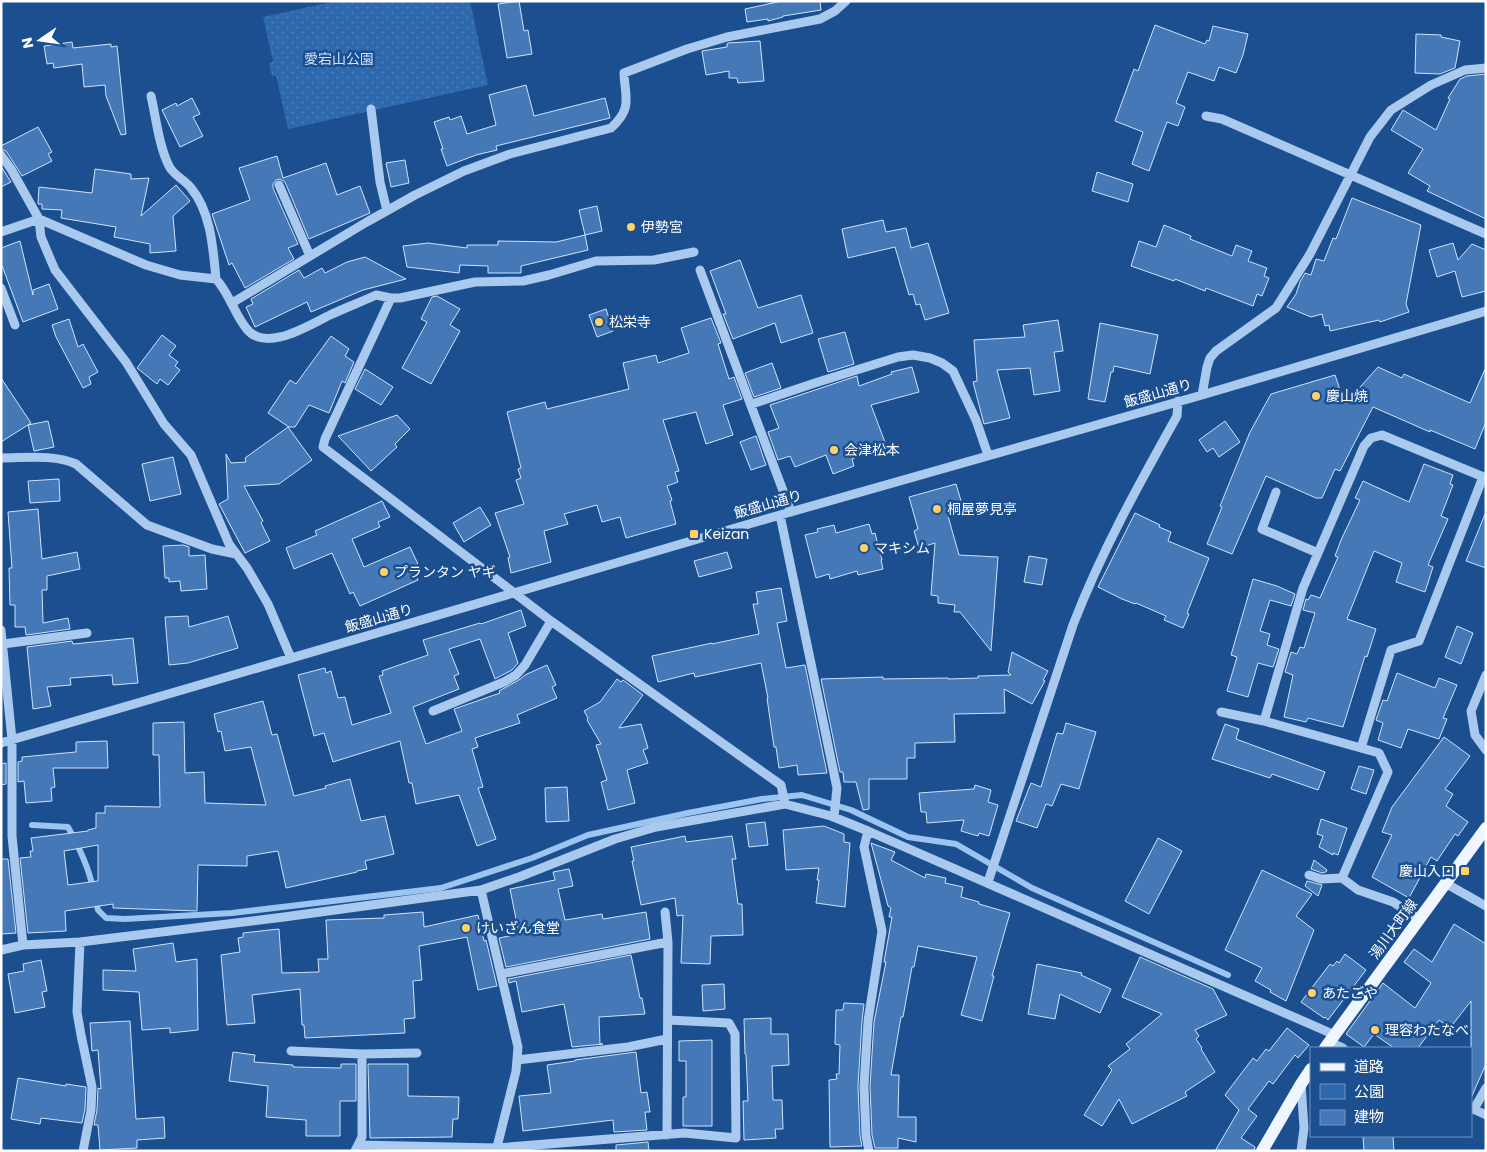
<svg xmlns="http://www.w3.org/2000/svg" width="1487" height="1152" viewBox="0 0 1487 1152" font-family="Poppins,'Noto Sans JP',sans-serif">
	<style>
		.green { fill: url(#green-dots) }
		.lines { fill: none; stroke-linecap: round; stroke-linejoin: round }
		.stream { stroke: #9cc4f0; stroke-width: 6 }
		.building { fill: #4478b7; stroke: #cfe3fa; fill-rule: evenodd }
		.minor { stroke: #a9c9ee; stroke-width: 9 }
		.major { stroke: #f0f6ff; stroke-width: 12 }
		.poi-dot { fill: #ffd166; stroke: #1b4f8f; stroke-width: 2 }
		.labels { text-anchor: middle; stroke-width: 5; stroke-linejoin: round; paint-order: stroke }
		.park-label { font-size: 14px; fill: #cfe3fa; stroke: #1b4f8f }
		.poi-label { font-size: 14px; fill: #fff; stroke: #1b4f8f; text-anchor: start }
		.street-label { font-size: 14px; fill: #fff; stroke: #1b4f8f }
	</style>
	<defs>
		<pattern id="green-dots" width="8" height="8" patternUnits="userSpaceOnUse" patternTransform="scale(1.25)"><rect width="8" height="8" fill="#2e69ad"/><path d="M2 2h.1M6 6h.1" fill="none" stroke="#4d80b9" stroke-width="1.8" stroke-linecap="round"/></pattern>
	</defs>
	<rect width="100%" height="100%" fill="#1b4f8f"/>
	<path class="green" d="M336,1H470L488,85L288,129L276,76H272L269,63L273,62L263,17Z"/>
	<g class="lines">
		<path class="stream" d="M32,825L68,827C79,847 89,867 93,889
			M95,899L98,910L106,918L125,919L232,913L441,888L532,858L588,835L688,813L762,799L802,795L851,810L908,837L956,844L1032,888L1228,975"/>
	</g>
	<path class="building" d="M519,1L524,31L528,30L532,54L507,58L498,4Z
		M782,1H820L821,10L783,16V17L768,21V19L747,22L745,9Z
		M1155,25L1205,44L1207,40L1209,41L1213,26L1248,34L1243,55L1236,73L1219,67L1214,81L1188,72L1176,103L1185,107L1178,126L1167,122L1149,171L1132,164L1143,132L1115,121L1134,69L1138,71Z
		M1416,34L1441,35V37L1460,41L1455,68L1440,74L1415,73Z
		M760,41L764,81L738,83L737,78H729V71L706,75L702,51L727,47V44L728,43Z
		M72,42L73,48L111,44V47L117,46L126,134L121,135L106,96L105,85L84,87L82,64L54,68L53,63L47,64L44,46Z
		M1486,74V219L1427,191L1430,186L1408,173L1423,149L1391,130L1403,110L1436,130L1450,99L1448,98L1460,79L1467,76Z
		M526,85L534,116L605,98L610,118L496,146L497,150L476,155L447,166L441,149H443L434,122L449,117L450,120L461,116L467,134L496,125L489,95Z
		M192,98L200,114L193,117L203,136L180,147L162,110L176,103L177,106Z
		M38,127L52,152L48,154L52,161L22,176L6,151L1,149V146Z
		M277,156L283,178L326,163L337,195L360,186L370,213L309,239L285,182L280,179L276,180L273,184V188L298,244L288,248L294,259L245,288L232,263L229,265L212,214L250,200L239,168Z
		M405,160L409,183L391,187L386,163Z
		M1,166L11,182L1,187Z
		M95,169L131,174V179L149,178L141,216L176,185L190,201L173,216L176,251L150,253V244L114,237L116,227L61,218L62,210L42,209V204H38L39,187L92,193Z
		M1097,172L1133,184L1128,202L1092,191Z
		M1352,198L1421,225L1406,304L1409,312L1380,322L1379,320L1330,331L1329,325L1325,326L1322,314L1311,317L1287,307L1296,294L1300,282L1305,273L1311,275L1316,259L1324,261L1333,238L1336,239Z
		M597,206L602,231L585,235L579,210Z
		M883,220L886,232L906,228L911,248L928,243L949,313L925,320L920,304L916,305L913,294L909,295L895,247L848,258L842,229Z
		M1164,225L1191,236L1190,239L1232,256L1236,245L1252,251L1248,261L1267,268L1264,276L1269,278L1262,296L1257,294L1253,306L1206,288L1205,291L1175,279L1174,281L1131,266L1139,241L1156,247Z
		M585,235L588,250L521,266V273H488V266L460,265L459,273L407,267L403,246L428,243L467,248V245H498V241L556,242Z
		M20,241L33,295V290L49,284L58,309L23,322L1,263V248Z
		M1453,243L1458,260L1472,244L1486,250V291L1462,297L1455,271L1437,277L1429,250Z
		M365,257L406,279L363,290L311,312L307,302L255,327L246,307L253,304L251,299L299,270L304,278L322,268L325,273L347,262Z
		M740,260L758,308L801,295L813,333L781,343L775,323L733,339L723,314H726L710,271Z
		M437,296L460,309L450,325L460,331L431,384L402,368L427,322L421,319L432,297Z
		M606,309L613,331L597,337L589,315Z
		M711,318L721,343L718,344L729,379L734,377L742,399L723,405L733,435L706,444L696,412L663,420L679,471L675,472L678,482L667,486L672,500L670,501L676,524L626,538L620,517L602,522L597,505L564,514L568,524L544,531L551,562L511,573L508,558L510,557L495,513L524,504L516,480L521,478L518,469L521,468L507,412L545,402L547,409L629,389L623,363L656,355L658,363L689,353L681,328Z
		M69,319L78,347L83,344L98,372L89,377L91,384L83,388L56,337L52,325Z
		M1058,320L1063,351L1054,352L1060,391L1034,395L1030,368L997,370L1010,418L984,424L973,382L977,381L974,340L1025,337L1023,325Z
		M1100,323L1158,335L1150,374L1114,366L1113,372H1111L1105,402L1088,399Z
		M845,332L854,364L828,372L818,339Z
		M162,335L176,346L169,355L178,362L175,366L180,370L168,385L160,379L157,384L137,368Z
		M331,336L349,349L345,356L354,362L345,383L342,381L329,413L309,405L295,427H289L268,413L290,380L296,384Z
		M772,363L781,388L754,397L745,373Z
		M912,367L919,392L871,405L886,445L852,459L854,466L833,474L826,455L795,467L790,456L778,460L768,432L779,428L770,405L857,376L859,386L892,374L891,372Z
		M1378,367L1402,378L1404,374L1470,403L1486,367V422L1475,449L1430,430V432L1373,407L1340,471L1335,469L1322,498H1316L1266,476L1232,554L1207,544L1222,507L1220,506L1250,432L1271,394L1335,375L1345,404Z
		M365,369L393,387L381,405L355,389Z
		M1,378L31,423L1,442Z
		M397,415L410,429L395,444L397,447L371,471L338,436Z
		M48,421L54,447L34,451L28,425Z
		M1225,421L1240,442L1219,457L1213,448L1207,452L1199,440Z
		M288,427L312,460L279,484L244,486L263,521L261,523L270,541L245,553L219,504L228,499L226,454L231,463L246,462L245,458Z
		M756,436L766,465L751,470L740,442Z
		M173,457L181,494L150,501L142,464Z
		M1424,464L1453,475L1450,484L1453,485L1441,516L1448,519L1428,565L1433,567L1425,592L1396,582L1402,563L1374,551L1347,619L1376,629L1367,657L1365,656L1343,727L1308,718L1306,722L1284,717L1293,675L1285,672L1291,652L1297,654L1300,647L1304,648L1315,613L1303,610L1306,599L1308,600L1311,595L1320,598L1338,557L1335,556L1341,540L1360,500L1355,498L1363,481L1409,502Z
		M59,479L60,501L30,503L28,481Z
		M956,484L964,511L948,516L959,555L998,557L991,651L960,612H954L955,605L938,603V596L931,595L935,543L919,548L914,531L918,529L909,497Z
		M382,501L390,517L378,522L380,527L352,539L364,567L410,547L418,564L412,566L418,580L360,606L353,592L350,594L332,553L294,569L286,548L317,535L315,531Z
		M480,507L491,525L464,542L453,523Z
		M38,509L42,559L77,552L80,569L47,576V590H42L43,623L68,618L70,629L26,635L25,627H15V605H10L9,568H12L8,512Z
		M1135,513L1160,525L1159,527L1171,532L1168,541L1209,558L1187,613L1189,614L1183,628L1164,620L1166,616L1136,603L1135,604L1122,599L1098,587Z
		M1485,514H1486V568L1466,561Z
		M869,524L872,534L875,533L882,560H881L883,569L858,575L857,571L830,579L829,574L816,578L805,535L818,532L817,529L834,525L836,533Z
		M183,545L189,547V556L205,555L207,589L181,591L180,581L169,582V578H165L163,546Z
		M727,552L732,568L699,577L694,561Z
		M1029,556L1047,559L1042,585L1024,582Z
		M1253,579L1277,586L1295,594L1291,606L1270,600L1260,631L1270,634L1267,645L1279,649L1273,667L1258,663L1248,697L1227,691L1237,657L1231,655Z
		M781,588L787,621L777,623L786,668L805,665L827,773L798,775L797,765L779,768L776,747H774L767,698H768L761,663L695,677L694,673L658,682L652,656L712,643V644L759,634L753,604H758L756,592Z
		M521,610L526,626L508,633L518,663L512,670L495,679L480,639L449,649L459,674L454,676L459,689L413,707L426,744L462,731L454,709L500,693L499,691L519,680L525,675L547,665L556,685L552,687L557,698L517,715L520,723L475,738L478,747L472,749L483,787L478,788L496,839L477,846L459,795L416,804L412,783H409L400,741L333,762L324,733L314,736L298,675L325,668L326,673L331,671L338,698L345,697L352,725L391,713L379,676L383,675L382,671L428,655L423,640L480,623L481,624Z
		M188,616L189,627L228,616L238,648L188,663L169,665L165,617Z
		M1457,626L1473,633L1461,664L1445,657Z
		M133,638L138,683L113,685L112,675L70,678L71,685L47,687L51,706L33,709L27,647L72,641L73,644Z
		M1012,652L1048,671L1043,680L1045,681L1032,704L1004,689L1005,713L954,714L955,742L915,743V758H907V779H869V809L863,810L856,782H844L843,772H840L821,679L883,677V679L948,678V679L978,678V676L1011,675L1008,672Z
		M1397,673L1435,688L1439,678L1457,685L1443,718L1447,719L1439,739L1408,729L1401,748L1378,740L1383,723L1376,720L1383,700L1387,701Z
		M617,679L621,682L623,680L643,695L619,728L641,724L648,748L643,750L648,763L627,770L635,803L608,810L601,782L607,780L596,745L601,744L587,720L588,718L584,711L600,702Z
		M263,701L272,735L277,734L294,796L326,788L325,786L350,779L361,821L385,816L394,854L365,861L367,869L357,871V872L286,888L278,851L247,856V866L198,865L197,911L113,908V904L65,911L66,931L28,933L20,858L31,857L30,851H33L31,838L88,831V830L96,828V813H105V806L160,807L159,755H153V723L184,722L185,773L204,772L205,803L266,805L251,747L225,751L221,731L218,732L214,714ZM98,845V881L68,885L64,851Z
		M1066,723L1096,732L1079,789L1061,784L1052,806L1046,804L1037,828L1016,821L1031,783L1041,787L1057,733L1063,734Z
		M1225,724L1239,729L1236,739L1325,772L1318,790L1272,774L1270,778L1212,759Z
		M1444,737L1470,756L1445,789L1453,794L1446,806L1468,822L1458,836L1455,834L1437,861L1431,857L1409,898L1372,877L1392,835L1382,832L1392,807Z
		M107,741L108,768H53L55,787L51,788L52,801L26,803L24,781L18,782V762L22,761V757L76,752V742Z
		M6,763V784L1,785V764Z
		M1359,766L1374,770L1366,794L1351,789Z
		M975,785L991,790L988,802L998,805L989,836L979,833L978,836L961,831L964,820L927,823L926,812H921L919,793L974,789Z
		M567,787L569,821L546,822L545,788Z
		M1321,819L1347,828L1338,855L1333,853V855L1319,847L1323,836L1317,834Z
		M765,822L768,845L749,847L746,824Z
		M824,826L844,834V842L850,843L845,907L816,903L819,880H817L819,868L786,870L783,830Z
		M685,836L686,842L732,836L736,859H732L738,904H742L743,935L711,936L710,964L681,963L683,915L677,916L675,898L641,905L632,861H634L631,847Z
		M1158,838L1182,851L1149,914L1125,901Z
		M871,843L895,852L891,860L925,878L926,874L946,878L945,883L963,887L961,897L979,902V904L1010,913L992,976H994L982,1021L961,1015L977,957L918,946L914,967H912L903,1017H901L891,1075H899L898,1117H916V1142L898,1138V1148H875L872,1135L870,1086L874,1022L886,962H884L892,917H889L891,908L888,906Z
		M1,859H8L16,933L1,934Z
		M1314,860L1327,870L1326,872L1322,873L1311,869Z
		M569,869L573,886L558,889L565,920L602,914L603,919L646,912L650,939L506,967L499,938L519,934L510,889L555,880L553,872Z
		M1262,870L1312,894L1296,916L1314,930L1286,1001L1270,992L1271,990L1255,981L1262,968L1225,950Z
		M1307,881L1322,885L1318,896L1305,886Z
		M423,912L424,927L478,915L484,941L486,940L497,986L478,990L467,937L419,946L422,980L413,981L415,1018L404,1019L405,1033L305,1038L304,1025H302L300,989L252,995L255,1023L227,1025L221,955L240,952L238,938L243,937V933L279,929L282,973L319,972L318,959H328L326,920L384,918V915Z
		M1454,924L1486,944V1064L1471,1098V1001L1450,1028L1439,1020L1418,1048H1394L1374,1034L1364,1047L1346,1034L1383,983L1415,1008L1431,983L1404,962L1414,949L1432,962Z
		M173,943L176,962L197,959L198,1030L170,1033V1028L142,1030L139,992L103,990V970L136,971L133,949Z
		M1345,954L1366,970L1328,1020L1325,1017L1324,1018L1301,1002L1330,964L1333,966L1337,961L1339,963Z
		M631,955L640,998H642L645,1014L599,1017L600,1044H603L572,1047L564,1004L522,1012L516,981L509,983L508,979Z
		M1140,957L1213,989L1227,1015L1195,1030L1199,1036L1196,1039L1202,1048L1201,1049L1215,1072L1185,1092L1187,1096L1132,1124L1119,1099L1102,1126L1084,1115L1112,1070L1108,1066L1130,1049L1126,1044L1162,1014L1122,997Z
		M41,960L47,991L42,992L45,1007L15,1013L8,974L24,971L23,964Z
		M1037,964L1082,973L1081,975L1111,989L1100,1013L1060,994L1055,1019L1028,1014Z
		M724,984L725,1009L703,1011L702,985Z
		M844,1003L864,1004L862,1021L858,1086L860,1136L862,1146L830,1147L829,1080L837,1079L836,1074H839L840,1045L835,1044L836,1010H843Z
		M771,1018V1034H788L789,1065L772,1066L773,1100H782L783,1129H775L776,1138L744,1140L743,1101H748L746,1054H745L744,1019Z
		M130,1021L136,1119L164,1117L165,1138L137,1140V1148L100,1150L98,1125H94L97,1110L98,1088L101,1089L98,1050L92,1051L90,1023Z
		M1287,1028L1309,1045L1298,1058L1295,1055L1273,1084L1269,1081L1248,1109L1257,1116L1241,1138L1255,1147L1254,1151H1215L1239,1110L1225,1095L1253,1058L1257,1061L1266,1049L1269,1051Z
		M712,1040V1126H683V1097H686V1061H679V1041Z
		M233,1052L255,1055L254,1062L293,1065V1067L341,1068V1064H356V1101H340V1136H306V1120L266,1117L268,1086L229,1081Z
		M636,1052L641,1093L647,1092L650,1112H645L647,1130L614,1132L613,1120L523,1131L519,1096L551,1093L547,1065L575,1061V1060Z
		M368,1064H408V1096L459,1097L458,1119H453L452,1137L370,1138Z
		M18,1078L66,1086V1084L86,1087L85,1109L82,1123L41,1118L40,1124L11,1119Z
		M1363,1136H1393L1394,1151H1364Z
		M648,1142L649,1151H616V1145Z"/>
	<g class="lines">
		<path class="minor" d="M151,96C156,118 159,146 169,166C173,175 185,180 191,188C211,212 213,248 216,279
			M371,109L380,182L387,211
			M1206,116L1222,119L1486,234
			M1,155L11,169L39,219L146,265L180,275L216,279C229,293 234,313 246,328C265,354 309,325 330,315C345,308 361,302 376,295L391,298H400L475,282L523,281L549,275L596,261L654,260L694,252
			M279,185L310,256
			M1,232L39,219L41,237L55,270L126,362L164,424L191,455L229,544L247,568L268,604L291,658
			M700,270L791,512
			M1,288L15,325
			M391,298L325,439L323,447L551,621L781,785L785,804
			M232,303L365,223L415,195L464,171L510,154L611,128C633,108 625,98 624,73L687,49L727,37L820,19L835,11L846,1
			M1202,395L1207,367L1210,358L1216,351L1276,308L1310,254L1370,137L1391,110L1431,85L1465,70L1486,68
			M752,404L815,383L898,357L913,355L930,358L942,363L953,371L976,420L988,455
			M1,458C26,458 53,454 76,464L147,525L212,549L236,554
			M1276,492L1262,529L1318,553
			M780,515L837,788L834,817
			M1,630L12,740V836L23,945
			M3,644L87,633
			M1486,675L1471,711L1475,735L1486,750
			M433,711L504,682L516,675L525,665L551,621
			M1221,712L1264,721L1379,753L1388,772L1342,878
			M1264,721L1303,588L1364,446L1371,438L1382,435L1486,478
			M1,743L780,515L1202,395L1486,311
			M1361,748L1391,650L1419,641L1483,477
			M868,831L864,847L882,931L868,1021L864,1086L866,1136L869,1151
			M1309,875L1321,879L1342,878L1358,890L1393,902L1419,919
			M988,882L1073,625C1101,552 1139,484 1177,416L1178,401
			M1445,883L1486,906
			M481,890L518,1047L516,1071L496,1151
			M665,912L668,942L667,1135
			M80,942L77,1012L81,1035L92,1087L91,1110L83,1151
			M1,950L23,945L80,942L284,917L481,890L519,877L615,839L656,827L785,804L831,816L868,831L1335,1035
			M501,974L668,942
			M1330,1042L1343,1048
			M291,1051L362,1054L417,1053
			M517,1060L628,1047L667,1039
			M1301,1084L1304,1128L1301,1151
			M1471,1108L1486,1115
			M1474,1109L1486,1088
			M358,1145L497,1148L684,1133L736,1138L735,1034L729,1023L668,1020
			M355,1151L362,1137V1054"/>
		<path class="major" d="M1325,1048L1486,828
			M1262,1151L1301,1084L1311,1069"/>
	</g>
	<g class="poi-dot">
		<circle cx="631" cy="227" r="5"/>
		<circle cx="599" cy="322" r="5"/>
		<circle cx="1316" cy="396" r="5"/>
		<circle cx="834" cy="450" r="5"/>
		<circle cx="937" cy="509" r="5"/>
		<rect x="689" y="529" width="10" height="10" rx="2.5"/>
		<circle cx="864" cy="548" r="5"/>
		<circle cx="384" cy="572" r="5"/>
		<rect x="1460" y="866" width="10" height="10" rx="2.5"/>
		<circle cx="466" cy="928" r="5"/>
		<circle cx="1312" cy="993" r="5"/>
		<circle cx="1375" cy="1030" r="5"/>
	</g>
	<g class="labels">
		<g class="park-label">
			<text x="339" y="64">愛宕山公園</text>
		</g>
		<g class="poi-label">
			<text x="641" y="232">伊勢宮</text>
			<text x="609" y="327">松栄寺</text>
			<text x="1326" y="401">慶山焼</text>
			<text x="844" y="455">会津松本</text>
			<text x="947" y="514">桐屋夢見亭</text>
			<text x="704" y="539">Keizan</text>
			<text x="874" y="553">マキシム</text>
			<text x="394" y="577">プランタン ヤギ</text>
			<text x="1455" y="876" text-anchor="end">慶山入口</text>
			<text x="476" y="933">けいざん食堂</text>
			<text x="1322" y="998">あたごや</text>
			<text x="1385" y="1035">理容わたなべ</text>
		</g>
		<g class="street-label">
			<text transform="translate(1158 393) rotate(-16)" y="5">飯盛山通り</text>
			<text transform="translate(768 504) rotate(-16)" y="5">飯盛山通り</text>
			<text transform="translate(379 618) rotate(-16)" y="5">飯盛山通り</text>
			<text transform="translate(1393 929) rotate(-54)" y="5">湯川大町線</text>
		</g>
	</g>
	<rect width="1487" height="1152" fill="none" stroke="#ffffff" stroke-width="5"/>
	<rect x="1310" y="1047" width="162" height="90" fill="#1b4f8f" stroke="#7695bc"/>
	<rect x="1320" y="1063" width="25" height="8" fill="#f0f6ff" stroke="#7695bc"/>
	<text x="1354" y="1072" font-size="15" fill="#ffffff">道路</text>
	<rect x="1320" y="1084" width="25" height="15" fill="#2e69ad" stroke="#7695bc"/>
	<text x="1354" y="1097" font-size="15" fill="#ffffff">公園</text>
	<rect x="1320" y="1110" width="25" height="15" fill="#4478b7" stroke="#7695bc"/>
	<text x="1354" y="1122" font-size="15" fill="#ffffff">建物</text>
	<g transform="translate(40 40) rotate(257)" stroke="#1b4f8f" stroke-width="4" paint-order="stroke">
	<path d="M0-4L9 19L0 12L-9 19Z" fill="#ffffff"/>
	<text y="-8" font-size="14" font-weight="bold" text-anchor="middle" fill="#ffffff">N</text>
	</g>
</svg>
